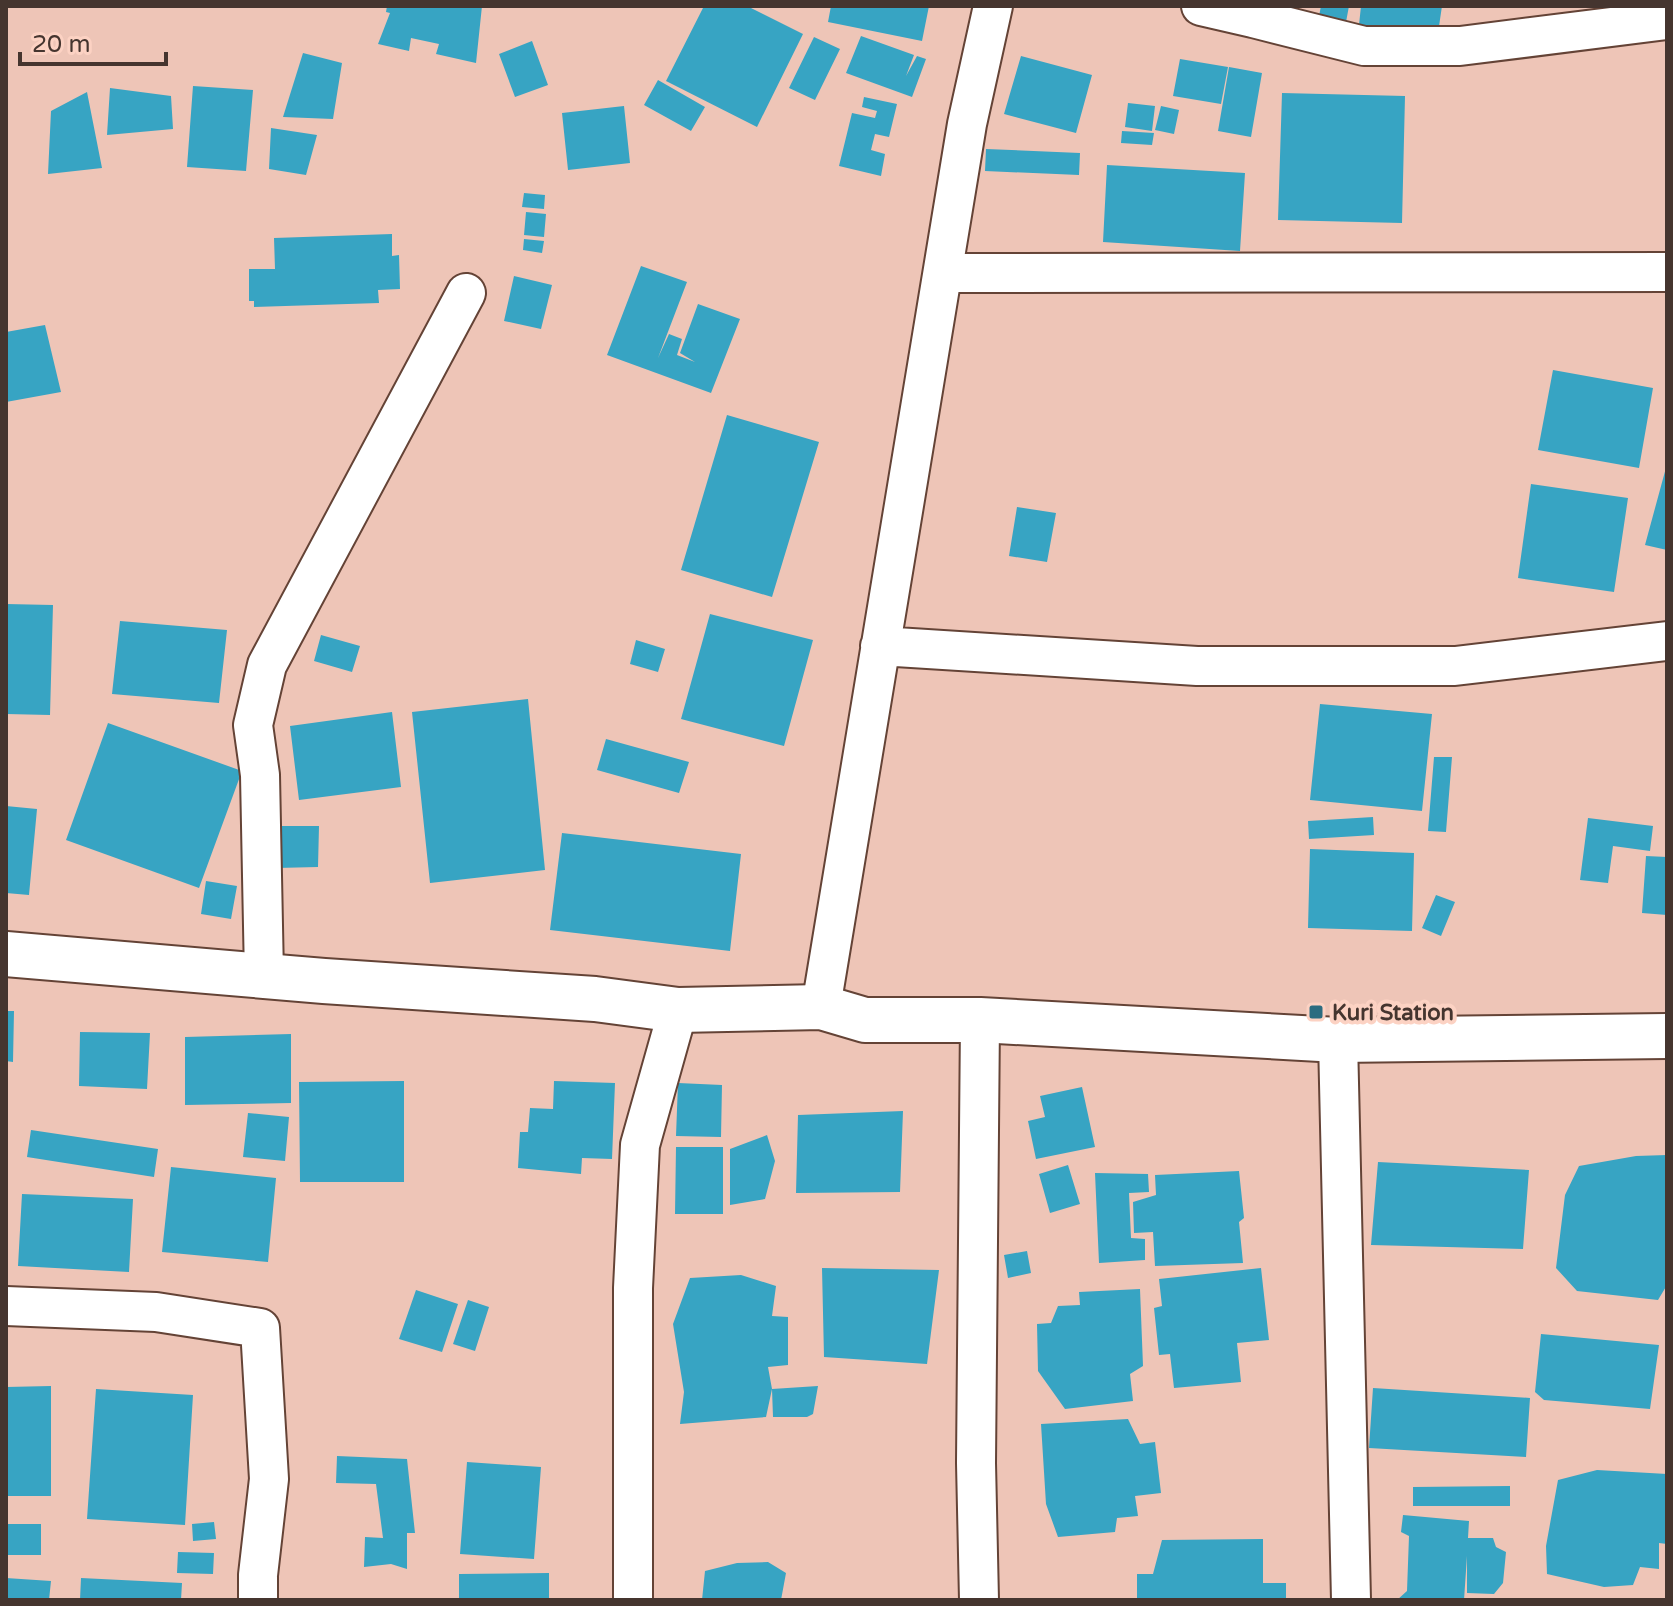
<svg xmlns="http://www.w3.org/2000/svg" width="1673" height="1606" viewBox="0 0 1673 1606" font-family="'Varela Round',sans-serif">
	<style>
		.building { fill: #37a4c3 }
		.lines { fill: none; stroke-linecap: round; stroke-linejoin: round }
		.minor-casing { stroke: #644336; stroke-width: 42 }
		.secondary-casing { stroke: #644336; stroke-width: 48 }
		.minor { stroke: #fff; stroke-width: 38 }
		.secondary { stroke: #fff; stroke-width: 44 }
		.poi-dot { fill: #2b6c80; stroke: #fcd2c3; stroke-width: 3 }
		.labels { text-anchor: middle; stroke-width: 8; stroke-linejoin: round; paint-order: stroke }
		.poi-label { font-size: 22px; font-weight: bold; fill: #45352f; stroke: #fcd2c3; text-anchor: start }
	</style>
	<rect width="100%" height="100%" fill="#eec5b7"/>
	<path class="building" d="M387,6H482L476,63L436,54L439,44L411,38L409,51L378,44L390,13L386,12Z
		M704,6H747L803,34L757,127L666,81Z
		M831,6H929L922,41L828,22Z
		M1321,6H1349L1346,22L1319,16Z
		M1361,6H1442L1438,33L1359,25Z
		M861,36L914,55L906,76L917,56L926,59L912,97L846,73Z
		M814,37L840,49L815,100L789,88Z
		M532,41L548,85L515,97L499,54Z
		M303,53L342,63L333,119L283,117Z
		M1021,56L1092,75L1076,133L1004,114Z
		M1180,59L1228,67L1221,104L1173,96Z
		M1229,67L1262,73L1251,137L1218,131Z
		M658,80L705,107L691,131L644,105Z
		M193,86L253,90L246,171L187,167Z
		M110,88L171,96L173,129L107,135Z
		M87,92L102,168L48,174L51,111Z
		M1282,93L1405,96L1402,223L1278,220Z
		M864,97L897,104L889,137L875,134L871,150L885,154L881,176L839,166L852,113L875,118L877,111L862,107Z
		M1128,103L1155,106L1152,131L1125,127Z
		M624,106L630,163L568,170L562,113Z
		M1161,106L1179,110L1174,134L1155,130Z
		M271,128L317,135L306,175L269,169Z
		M1122,131L1154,133L1152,145L1121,143Z
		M986,149L1080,153L1079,175L985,171Z
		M1107,165L1245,173L1240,251L1103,242Z
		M524,193L545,195L544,209L522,207Z
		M526,212L546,214L544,237L524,235Z
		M392,234V256L399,255L400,289L378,290L379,303L254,307V301H249V269H275L274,238Z
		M524,239L544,241L542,253L523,250Z
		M641,266L687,282L658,358L669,334L682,339L677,355L695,362L680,353L698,304L740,319L711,393L607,355Z
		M514,276L552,285L541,329L504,321Z
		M45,325L61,392L6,402V332Z
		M1553,370L1653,388L1639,468L1538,450Z
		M727,415L819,442L772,597L681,570Z
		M1667,464V550L1645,545Z
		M1531,484L1628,498L1614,592L1518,578Z
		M1017,507L1056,513L1047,562L1009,556Z
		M6,604L53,605L50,715L6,714Z
		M710,614L813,640L784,746L681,719Z
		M120,621L227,630L219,703L112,694Z
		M321,635L360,646L352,672L314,661Z
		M636,640L665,649L658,672L630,664Z
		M528,699L545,870L430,883L412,712Z
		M1320,704L1432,714L1422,811L1310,800Z
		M392,712L401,787L299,800L290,726Z
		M108,723L242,771L199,888L66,840Z
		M606,739L689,762L679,793L597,770Z
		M1434,757H1452L1446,832L1428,831Z
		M6,806L37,809L29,895L6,893Z
		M1373,817L1374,835L1309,839L1308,821Z
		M1588,818L1653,826L1650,851L1613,846L1608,883L1580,880Z
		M276,826H319L318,867L276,868Z
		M562,833L741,854L730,951L550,930Z
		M1310,849L1414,853L1412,931L1308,928Z
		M1646,856L1667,857V915L1642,913Z
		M206,881L237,886L231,919L201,914Z
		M1436,895L1455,902L1441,936L1422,928Z
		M6,1011H14L13,1062L6,1061Z
		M80,1032L150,1033L147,1089L79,1086Z
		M291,1034V1103L185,1105V1037Z
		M404,1081V1182H300L299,1082Z
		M554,1081L615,1083L612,1159L582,1158L581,1174L518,1168L520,1132H528L530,1108L553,1109Z
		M678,1083L722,1085L721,1137L676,1136Z
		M1082,1087L1095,1147L1036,1159L1028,1121L1045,1117L1040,1096Z
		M903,1111L900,1192L796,1193L798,1115Z
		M248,1113L289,1117L285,1161L243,1157Z
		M31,1130L158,1149L154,1177L27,1157Z
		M767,1135L775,1161L765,1199L730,1205V1149Z
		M676,1147H723V1214H675Z
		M1667,1155V1285L1658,1300L1577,1291L1556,1268L1565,1195L1579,1166L1636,1156Z
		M1378,1162L1529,1170L1523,1249L1371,1245Z
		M1068,1165L1080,1204L1050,1213L1039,1174Z
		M171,1167L276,1178L268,1262L162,1252Z
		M1239,1171L1244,1218L1239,1222L1243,1263L1155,1266L1153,1232L1134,1233L1133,1202L1156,1195L1155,1175Z
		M1095,1173L1148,1174L1149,1192L1129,1193L1131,1238L1145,1239V1260L1099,1263Z
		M22,1194L133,1199L129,1272L18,1266Z
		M1027,1251L1031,1273L1008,1278L1004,1255Z
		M822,1268L939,1270L927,1364L824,1357Z
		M1261,1268L1269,1340L1237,1343L1241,1382L1174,1388L1170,1354L1159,1355L1154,1308L1162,1306L1159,1279Z
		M741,1275L776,1286L772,1316L788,1317V1365L768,1367L772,1389L766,1417L680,1424L684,1392L673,1324L690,1278Z
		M1140,1289L1143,1366L1130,1374L1133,1401L1065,1409L1038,1371L1037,1324L1051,1323L1058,1306L1080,1305L1079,1292Z
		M416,1290L458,1304L442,1352L399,1339Z
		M468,1300L489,1307L475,1351L453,1344Z
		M1541,1334L1659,1345L1650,1409L1544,1400L1535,1392Z
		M51,1386V1496H6V1387Z
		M818,1386L813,1414L807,1417H773L772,1389Z
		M1373,1388L1530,1398L1526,1457L1369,1448Z
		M96,1389L193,1395L185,1525L87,1519Z
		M1128,1419L1140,1444L1155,1442L1161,1493L1135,1496L1138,1516L1117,1518L1115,1532L1058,1537L1046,1504L1041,1424Z
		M337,1456L407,1459L415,1533H407V1569L391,1564L364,1567L365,1537L383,1538L376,1484L336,1483Z
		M467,1462L541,1467L534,1559L460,1554Z
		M1597,1470L1667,1474V1544L1659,1543V1569L1640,1567L1633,1585L1604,1587L1547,1574L1546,1546L1558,1480Z
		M1510,1486V1506H1413V1487Z
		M1403,1515L1469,1521L1468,1538H1493L1496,1547L1506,1552L1503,1583L1494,1594L1467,1593V1556L1464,1600H1397L1407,1591L1409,1536L1401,1532Z
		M214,1522L216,1539L193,1541L192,1524Z
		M6,1524H41V1555H6Z
		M1263,1539V1583H1286V1600H1137V1574H1153L1162,1540Z
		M178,1552L214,1553L213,1574L177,1573Z
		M768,1562L786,1573L781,1600H702L705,1571L737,1563Z
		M549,1573V1600H459V1574Z
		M6,1578L51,1581L49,1600H6Z
		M81,1578L182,1583L181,1600H80Z"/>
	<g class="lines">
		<g class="minor-casing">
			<path id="minor" d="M1201,6L1253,18L1268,6
				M1253,18L1364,46H1460L1667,20
				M943,273L1667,272
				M880,646L1197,666H1455L1667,641
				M264,976L260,775L253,725L267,665L466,293
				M821,1007L967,124L993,6
				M1338,1040L1351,1600
				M6,1306L156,1312L260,1328L269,1479L258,1575V1600
				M633,1600V1288L640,1145L678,1010
				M979,1600L976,1463L980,1020"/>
		</g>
		<g class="secondary-casing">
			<path id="secondary" d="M6,954L324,981L595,999L678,1010L821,1007L865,1020H980L1338,1040L1667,1036"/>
		</g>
		<use href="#minor" class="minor"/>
		<use href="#secondary" class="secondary"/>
	</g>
	<rect class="poi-dot" x="1308" y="1004" width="16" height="16" rx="4"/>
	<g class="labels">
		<g class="poi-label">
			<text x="1332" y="1020">Kuri Station</text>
		</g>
	</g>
	<rect width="1673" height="1606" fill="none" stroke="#45352f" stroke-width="16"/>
	<path d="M20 52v12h146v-12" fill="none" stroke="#45352f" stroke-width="4"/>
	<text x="32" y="52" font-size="24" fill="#45352f" stroke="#fcd2c3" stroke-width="6" paint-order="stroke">20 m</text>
</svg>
